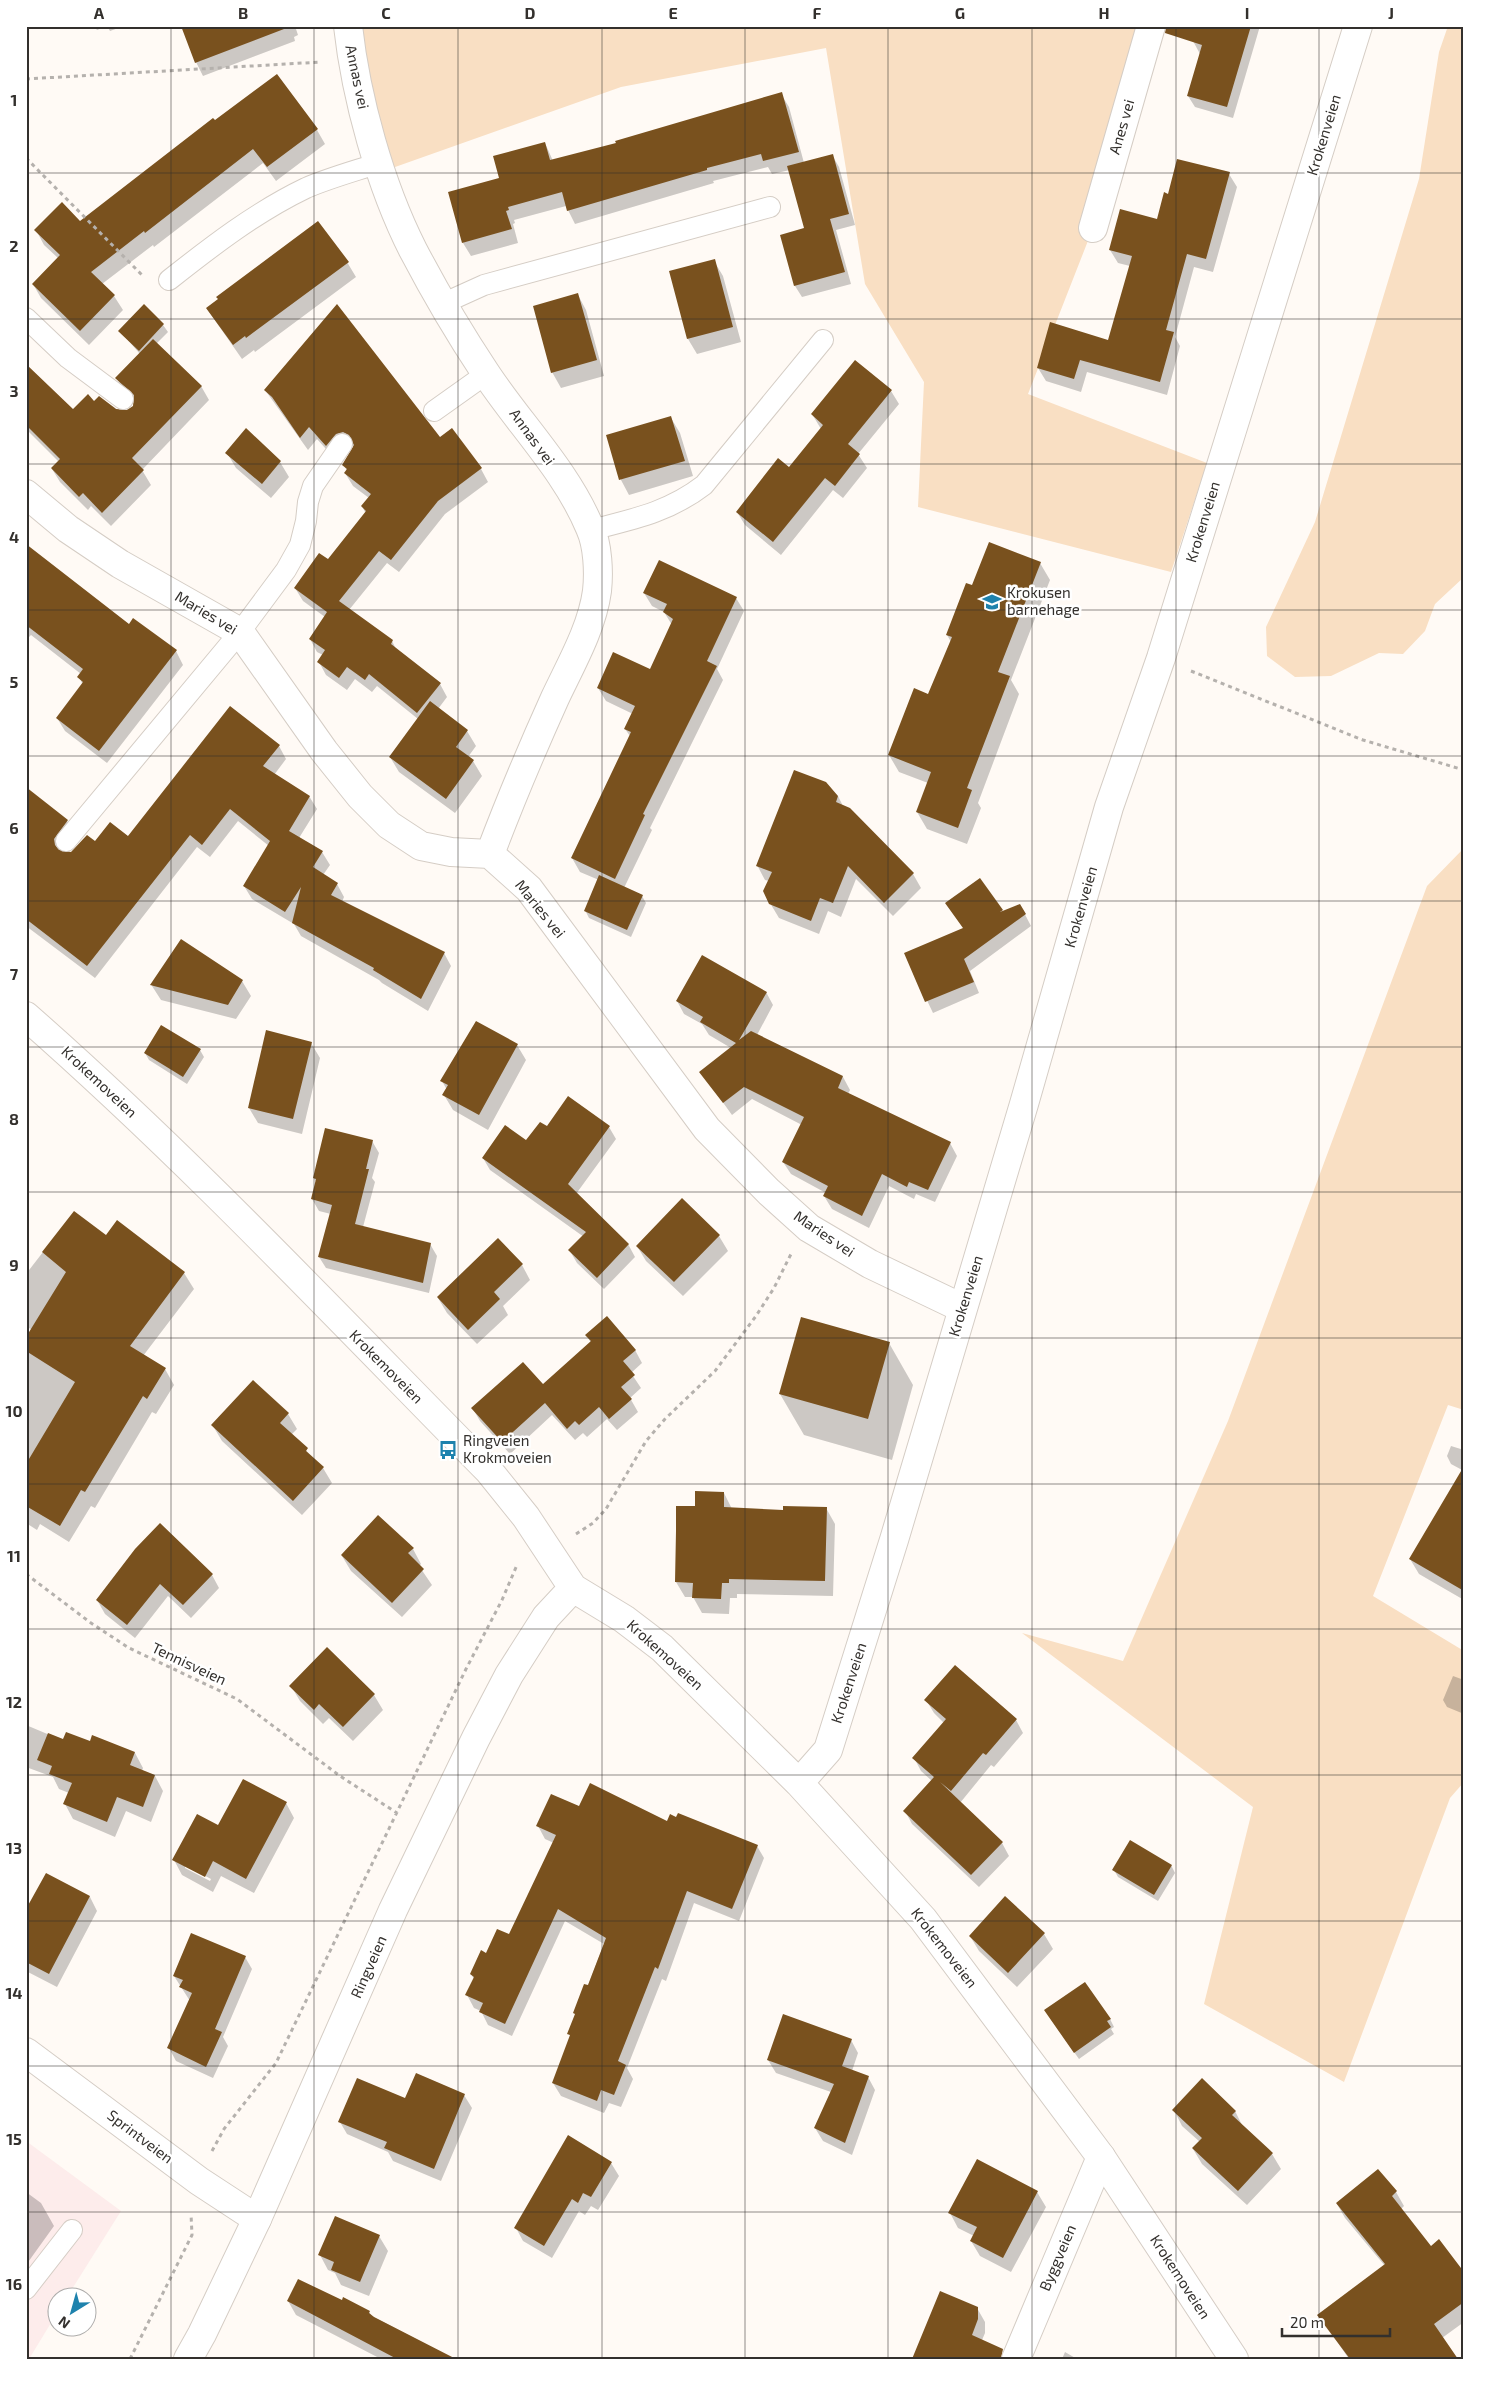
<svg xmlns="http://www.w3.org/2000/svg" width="1490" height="2385" viewBox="0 0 1490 2385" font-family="'Exo 2',sans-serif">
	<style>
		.industrial { fill: #fdeceb }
		.green { fill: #f9dfc3 }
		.shadow { fill: #0003; fill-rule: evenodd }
		.building { fill: #79511e }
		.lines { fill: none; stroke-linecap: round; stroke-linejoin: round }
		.lane-casing { stroke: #d5cdc5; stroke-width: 22 }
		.street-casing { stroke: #d5cdc5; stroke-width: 30 }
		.secondary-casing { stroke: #d5cdc5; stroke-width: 30 }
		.path { stroke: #b5b1ad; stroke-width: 3; stroke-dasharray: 4 4; stroke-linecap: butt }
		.lane { stroke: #fff; stroke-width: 20 }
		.street { stroke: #fff; stroke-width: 28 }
		.secondary { stroke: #fff; stroke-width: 28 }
		.grid { fill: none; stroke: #33302d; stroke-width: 1; stroke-opacity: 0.55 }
		.labels { text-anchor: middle; stroke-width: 5; stroke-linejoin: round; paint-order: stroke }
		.street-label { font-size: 15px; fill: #33302d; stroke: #fff }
		.poi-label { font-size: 15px; fill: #33302d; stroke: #fff; text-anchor: start }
		.neatline { fill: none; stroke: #33302d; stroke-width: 2 }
		.grid-label { font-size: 16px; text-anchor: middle; font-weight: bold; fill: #33302d }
	</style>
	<rect width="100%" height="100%" fill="#fffaf5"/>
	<path class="industrial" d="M26,2141L121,2211L67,2297L58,2298L57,2313L29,2359H26Z"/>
	<path class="green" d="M350,26H1151L1093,228L1028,394L1207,463L1171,572L918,507L924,382L865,284L826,48L621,87L381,172Z
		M1448,26H1464V577L1435,604L1425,631L1403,654L1379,653L1331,676L1295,677L1267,656L1266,627L1315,522L1419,179L1439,52Z
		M1464,848V1410L1448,1405L1373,1596L1464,1651V1782L1450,1798L1344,2082L1204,2004L1253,1807L1022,1633L1123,1661L1228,1421L1427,886Z"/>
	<path class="shadow" d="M94,26H107L97,30Z
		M107,26H124L110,31Z
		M182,26H295L298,35L294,37L295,41L203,76L196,62Z
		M1198,26H1260L1233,118L1195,107L1188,96L1200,54L1193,41Z
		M781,94L789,107L804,163L832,155L839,167L855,225L836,230L851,284L802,297L795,286L806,229L790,170L772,174L768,167L713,181L714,183L575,224L566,206L514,220L515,223L513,224L518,243L471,256L463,243L500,178L545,143L553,161L617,144Z
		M215,122L317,130L325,144L276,181L263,163L154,247L153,245L102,284L114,296L123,310L89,345L41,298L33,284L58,258L44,245L36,230L80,222Z
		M1229,174L1237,187L1213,272L1194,267L1175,337L1180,346L1167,395L1087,372L1081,392L1046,381L1038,368L1109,342L1130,266L1118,263L1110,250L1158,220L1169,195Z
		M714,261L723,276L741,342L697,354L688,339Z
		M347,262L356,277L255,352L254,350L242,359L207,309Z
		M578,295L586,310L604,376L561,388L552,372Z
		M163,325L168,332L156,344L201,386L209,400L142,470L151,485L111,526L91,506L88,510L60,482L52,469L59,462L26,429V366L73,411L94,402L99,397L121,412L133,407L136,402L125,392L117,379L140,354L120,331Z
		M265,390L440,439L481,469L488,482L445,514L399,572L387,563L349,610L392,641L397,651L440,684L447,697L438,709L467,731L476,746L468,757L473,761L482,776L455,813L399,772L390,757L418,719L377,686L372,692L355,679L347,690L326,675L319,662L323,655L317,652L310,639L325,617L303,601L295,588L329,561L366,514L362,506L369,498L353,486L345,473L347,471L344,465L353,451V446L352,445L334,458L317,439L308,450Z
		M891,391L899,404L858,454L867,468L843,498L833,490L781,555L745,525L737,512L789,469L821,429L812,414Z
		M671,418L680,433L693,476L629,495L621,480L608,436Z
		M227,453L280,462L289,477L271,498L236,468Z
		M26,545L129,625L176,651L183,665L107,763L65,731L57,718L83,685L79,677L81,674L31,635L28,638L26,637Z
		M1040,563L1050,580L1011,680L1019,694L978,803L981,808L967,844L927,829L917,812L928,783L899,772L889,755L929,695L951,642L947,635L973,586Z
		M644,593L736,598L744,611L717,669L723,680L650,828L652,830L624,888L642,896L646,903L631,937L589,918L585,910L599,880L580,872L572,858L630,736L625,729L633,714L606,701L598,688L651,671L672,625L664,612L652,606Z
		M279,746L286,759L274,775L309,796L317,809L299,838L322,852L330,865L323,875L337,884L344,897L342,902L444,953L451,966L428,1011L382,983L379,980L301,936L294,924L252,899L244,886L269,846L238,821L210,857L197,847L95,978L26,926V788L67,821L75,834L61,852L71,853L95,843L128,838Z
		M838,796L843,806L849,809L913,874L921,888L893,916L856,879L841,917L828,911L819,934L779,918L770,903L769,881L765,880L757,865Z
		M980,880L1003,912L1020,905L1031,926L970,971L979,993L933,1013L905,954L964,929L947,904Z
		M181,940L242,981L251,996L236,1019L161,1000L152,986Z
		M766,992L773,1005L757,1035L843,1077L850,1090L848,1094L950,1143L957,1156L935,1202L916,1194L914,1199L889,1186L869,1228L832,1209L824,1196L826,1193L791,1174L783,1162L802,1125L752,1099L732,1115L701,1072L731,1048L709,1035L702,1024L684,1014L677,1001Z
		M476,1022L517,1045L526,1060L488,1130L453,1110L444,1095L447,1090L442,1081Z
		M311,1043L320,1058L302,1134L258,1123L249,1108Z
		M200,1050L204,1057L187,1084L149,1060L145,1053Z
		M609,1127L616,1139L576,1194L628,1244L635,1257L604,1289L577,1263L570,1251L584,1237L490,1170L483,1158L527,1142L547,1128Z
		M372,1141L379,1153L372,1178L375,1182L363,1227L430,1244L437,1256L429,1293L326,1268L319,1257L331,1214L319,1211L312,1199L316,1182L314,1178Z
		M74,1212L106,1236L184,1273L194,1289L143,1356L165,1369L174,1385L156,1414L152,1412L95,1508L91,1506L69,1542L40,1524L37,1530L26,1523V1339L32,1330L26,1326V1274Z
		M719,1236L728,1251L683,1296L646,1261L637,1246Z
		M522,1265L530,1280L503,1306L508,1315L477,1344L447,1313L438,1298Z
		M587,1336L635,1350L642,1363L631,1373L641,1388L630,1398L638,1412L617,1430L607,1419L587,1437L583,1433L575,1440L552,1415L510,1454L480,1421L473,1409L542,1386L591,1343Z
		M889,1343L913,1385L892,1460L804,1435L780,1394Z
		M253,1382L288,1414L297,1429L291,1435L323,1468L332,1483L302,1515L222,1441L213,1426Z
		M1451,1446L1464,1450V1471L1451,1464L1447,1456Z
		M724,1493L732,1509L784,1511L826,1508L835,1524L833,1596L737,1594V1598H730L729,1614L702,1613L693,1597H685L676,1582L696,1507Z
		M1464,1509V1600L1419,1574L1410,1559Z
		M413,1549L421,1564L419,1566L432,1585L402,1617L351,1571L342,1556Z
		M136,1550L212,1575L219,1588L191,1618L168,1596L135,1638L105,1614L97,1600Z
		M1453,1676L1464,1680V1714L1447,1707L1443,1700Z
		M291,1686L374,1695L383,1710L353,1741L329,1718L323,1724L300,1701Z
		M926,1700L1016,1720L1023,1733L994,1767L991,1765L960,1803L1002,1843L1009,1856L979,1887L912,1824L905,1811L932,1781L921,1771L914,1758L944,1723L934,1713Z
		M26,1725L64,1741L91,1743L93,1736L135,1753L143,1768L142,1771L155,1776L163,1791L151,1822L126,1811L115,1837L73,1819L65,1804L69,1793L59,1789L53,1777L26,1767Z
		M286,1803L294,1818L254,1893L221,1876L213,1892L182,1875L174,1860L219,1827ZM185,1865L211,1879L210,1881L185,1868Z
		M580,1808L668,1823L757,1846L764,1858L739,1921L694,1903L666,1981L662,1979L627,2068L633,2079L621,2107L609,2103L604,2113L561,2096L553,2083L571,2037L569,2034L604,1944L565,1921L512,2036L488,2025L481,2011L474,2008L467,1995L474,1979L471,1974L486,1954L510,1936L554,1843L545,1839L538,1826Z
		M1171,1865L1175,1873L1158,1901L1118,1877L1114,1870Z
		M46,1874L90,1897L97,1911L57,1987L26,1971V1912Z
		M1044,1934L1053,1949L1017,1987L979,1951L970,1936Z
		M245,1957L252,1969L223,2037L228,2046L213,2078L176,2061L169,2048L190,2001L174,1976Z
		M1050,2018L1110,2019L1114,2027L1111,2029L1114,2034L1079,2059Z
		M851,2040L858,2053L852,2071L868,2077L875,2090L852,2155L823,2141L815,2128L831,2092L776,2073L768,2060Z
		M464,2095L472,2108L441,2181L393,2161L388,2152L347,2134L340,2122L406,2100Z
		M1174,2110L1235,2111L1243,2127L1272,2154L1281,2169L1247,2205L1202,2164L1193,2149L1200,2142L1182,2126Z
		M569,2137L611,2163L619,2176L598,2210L591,2206L585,2215L579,2211L552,2258L523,2241L516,2228Z
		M1378,2170L1396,2192L1404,2206L1401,2209L1430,2248L1464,2274V2322L1442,2338L1456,2359H1349L1319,2315L1385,2266L1345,2218L1337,2204Z
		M26,2192L41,2203L54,2226L26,2265Z
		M1037,2192L1046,2207L1011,2272L980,2256L971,2241L974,2236L958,2228L950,2213Z
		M379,2236L388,2251L369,2296L341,2285L335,2273L328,2270L320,2255Z
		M288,2301H342L369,2312L372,2316L454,2359H381L296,2315Z
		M977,2308L985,2322V2333L974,2359H914Z
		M1065,2352L1077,2359H1062Z"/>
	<path class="building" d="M181,26H284V29L195,63Z
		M1166,26H1251L1227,107L1187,96L1202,45L1165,33Z
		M277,74L318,129L267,167L253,149L145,233L144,231L91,272L115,295L80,331L32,284L60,255L34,230L62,202L80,221L213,118L215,120Z
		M782,92L799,152L763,161L761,154L707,168V170L567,211L562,192L508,207L509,210L506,211L512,229L462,243L448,192L499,178L493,156L545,142L550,160L616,143L615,141Z
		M833,154L849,214L830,219L845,272L794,286L780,235L804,228L787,166Z
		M1177,159L1230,172L1206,259L1187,254L1166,330L1174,332L1160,382L1080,360L1074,379L1037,368L1050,322L1108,340L1132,256L1109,250L1120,209L1157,219L1164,192L1168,194Z
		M318,221L349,262L246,338L245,336L233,345L206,308L218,299L216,297Z
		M715,259L733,327L687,339L669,271Z
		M578,293L597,360L551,373L533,306Z
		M144,304L164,324L139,351L118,331Z
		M337,304L440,437L452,428L482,468L438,501L391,560L379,551L339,601L393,640L391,644L441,683L417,713L369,674L365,680L347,667L339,678L317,662L325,650L309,639L327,612L294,588L319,553L328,559L366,511L361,506L371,494L344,473L347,469L342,465L354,445L349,435L343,432L336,434L326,446L309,427L300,438L272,397L264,390Z
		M153,339L202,386L132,458L144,470L102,513L83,493L79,497L51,468L60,459L26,425V364L73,409L88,394L94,401L99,396L116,409L127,410L133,406L134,395L115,378Z
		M855,360L892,390L848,444L860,454L835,486L825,478L773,542L736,512L778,458L789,467L823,425L811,414Z
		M671,416L685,461L619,480L606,435Z
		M246,428L281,461L262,484L225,453Z
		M989,542L1041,562L998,672L1010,676L967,788L972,790L958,828L916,812L931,772L888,755L914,688L928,694L952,637L946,635L966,583L972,585Z
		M26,544L129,624L133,618L177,650L99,751L56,718L83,682L77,677L83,669L26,625Z
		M659,560L737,597L707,661L717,666L643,814L645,815L615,879L571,858L631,732L624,729L635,706L597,688L613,652L650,669L673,619L663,612L667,604L643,593Z
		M430,701L468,730L456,747L474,760L446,799L389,757Z
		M230,706L280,745L263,766L310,796L289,831L323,851L313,867L338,883L331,895L445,952L421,999L373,970L374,968L292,923L301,887L285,912L243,886L270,841L230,809L202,845L190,835L87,966L26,919V787L68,820L54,839L55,845L59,850L71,852L87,835L95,841L110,822L128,836Z
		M794,770L826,782L838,796L836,802L850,808L914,873L884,903L848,866L833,903L820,898L811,921L769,904L763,891L772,872L756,866Z
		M599,875L643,895L627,930L584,911Z
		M980,878L1003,910L1000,912L1020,904L1026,914L964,959L974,982L925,1002L904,953L963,928L945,903Z
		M181,939L243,980L228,1005L150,985Z
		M702,955L767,992L739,1040L751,1031L843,1076L838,1088L951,1142L928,1190L909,1182L907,1187L882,1174L862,1216L823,1196L828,1186L782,1162L804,1117L744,1087L723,1103L699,1072L736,1043L700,1022L703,1017L676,1001Z
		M476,1021L518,1044L479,1115L442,1095L448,1085L440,1081Z
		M161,1025L201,1049L183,1077L144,1053Z
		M266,1030L312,1042L293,1119L248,1108Z
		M568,1096L610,1126L568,1184L629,1244L597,1278L568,1250L586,1232L482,1158L505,1125L526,1140L540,1122L547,1126Z
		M325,1128L373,1140L366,1169H369L355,1224L431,1243L423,1283L318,1257L332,1205L311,1199L316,1179L313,1178Z
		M682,1198L720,1235L674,1282L636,1246Z
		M74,1211L106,1235L117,1220L185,1272L130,1346L166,1368L147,1399L143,1396L85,1492L81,1490L60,1526L26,1506V1464L75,1382L26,1351V1337L66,1272L42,1252Z
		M498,1238L523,1264L494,1292L500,1299L468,1330L437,1297Z
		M607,1316L636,1350L623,1361L635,1375L621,1387L632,1399L609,1419L599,1407L579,1425L575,1421L567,1429L545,1403L502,1442L471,1408L523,1362L543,1384L591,1341L585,1335Z
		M801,1317L890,1342L868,1419L779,1394Z
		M253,1380L289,1413L280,1423L308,1448L306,1451L324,1467L293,1501L211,1425Z
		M1464,1466V1591L1409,1559Z
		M695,1491L724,1492V1507L783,1510V1506L827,1507L825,1581L729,1579V1583H722L721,1599L692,1598L693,1583L675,1582L676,1531V1506H695Z
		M378,1515L414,1548L408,1553L424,1569L392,1603L341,1555Z
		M160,1523L213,1574L183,1605L160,1584L127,1625L96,1600L135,1549Z
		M327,1647L375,1694L343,1727L319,1704L314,1710L289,1686Z
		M955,1665L1017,1719L986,1755L983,1753L951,1791L940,1782L1003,1842L971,1875L903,1811L934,1777L912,1758L946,1719L924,1700Z
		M66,1732L90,1741L92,1735L135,1752L130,1765L155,1775L143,1807L117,1797L107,1822L63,1804L72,1783L49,1774L52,1766L37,1760L48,1733L63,1739Z
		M243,1779L287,1802L246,1879L213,1861L205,1877L172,1860L197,1814L218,1825Z
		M590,1783L667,1821L670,1814L676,1817L678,1813L758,1845L732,1909L687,1891L658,1969L655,1967L618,2061L626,2065L614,2095L601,2090L597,2101L552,2083L570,2035L567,2034L575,2014L573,2013L584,1984L588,1985L606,1938L558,1909L505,2024L479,2012L483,2003L465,1995L474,1977L470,1974L481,1950L486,1953L497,1929L509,1934L556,1835L536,1826L551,1794L579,1806Z
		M1130,1840L1172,1865L1154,1895L1112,1870Z
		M46,1873L90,1896L49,1974L26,1962V1909Z
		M1005,1896L1045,1933L1008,1973L969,1936Z
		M191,1933L246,1956L215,2029L222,2032L206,2067L167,2048L192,1993L179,1987L183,1980L173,1976Z
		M1085,1982L1111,2019L1107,2021L1111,2027L1074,2053L1044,2010Z
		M783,2014L852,2039L842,2066L869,2076L845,2143L814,2128L834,2084L767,2060Z
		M416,2073L465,2094L434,2169L384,2148L387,2142L338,2122L357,2078L405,2098Z
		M1202,2078L1236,2111L1232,2115L1273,2153L1238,2191L1192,2148L1202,2138L1172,2110Z
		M568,2135L612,2162L591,2197L583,2193L578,2203L572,2199L544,2246L514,2228Z
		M977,2159L1038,2191L1003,2258L970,2241L977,2227L948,2213Z
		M1378,2169L1397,2191L1392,2196L1431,2246L1439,2239L1464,2272V2302L1434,2324L1458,2359H1350L1317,2315L1385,2264L1336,2203Z
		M335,2216L380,2235L360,2282L331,2270L334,2262L318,2255Z
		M298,2279L342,2300L343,2297L370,2311L369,2313L374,2317L456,2359H397L287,2301Z
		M940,2291L978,2307V2319L972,2335L1003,2349L1001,2359H912Z"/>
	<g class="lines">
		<g class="lane-casing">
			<path id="lane" d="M169,280C212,246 256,212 306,188C329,178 355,171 379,163
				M442,304L484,285L770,207
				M26,318L68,358L123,399
				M434,411L486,374
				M591,530C634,519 669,512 704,485L823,340
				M66,841L240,632L286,570L300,545L306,521L308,502L313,486L342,444
				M26,2289L72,2230"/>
		</g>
		<g class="street-casing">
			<path id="street" d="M348,26C356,98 380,185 413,250C435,292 459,333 485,372C519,424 566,470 590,528C598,545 599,573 597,591C592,628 571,664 555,698C532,749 510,801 490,854
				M1093,228L1151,26
				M26,494L68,529L120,564L240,632L324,751L360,796L389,825L421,846L451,852L490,854L529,889L707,1129L769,1192L809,1228L870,1264L962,1308
				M26,2052L199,2181L257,2219
				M1016,2359L1101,2157"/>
		</g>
		<g class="secondary-casing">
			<path id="secondary" d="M26,1016C189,1159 337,1317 489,1471L526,1517L573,1588L624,1619L662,1648L799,1783L923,1919L1101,2157L1234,2359
				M799,1783L828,1750L894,1540L1024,1104L1109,807L1161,658L1358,26
				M188,2359L202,2334L257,2219L393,1910L476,1738L509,1675L546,1617L573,1588"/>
		</g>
		<path class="path" d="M26,79L321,62
			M26,158L142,275
			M1191,671L1363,740L1464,770
			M576,1534L593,1523L606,1509L646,1441L665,1419L715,1371L756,1316L774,1288L791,1254
			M26,1574L91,1623L129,1648L237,1699L340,1776L397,1813
			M212,2151L224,2129L276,2063L466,1669L502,1600L517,1565
			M130,2359L192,2235L191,2214"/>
		<use href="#lane" class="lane"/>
		<use href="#street" class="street"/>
		<use href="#secondary" class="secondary"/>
	</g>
	<path class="grid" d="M171,26V2359M314,26V2359M458,26V2359M602,26V2359M745,26V2359M888,26V2359M1032,26V2359M1176,26V2359M1319,26V2359M26,173H1464M26,319H1464M26,464H1464M26,610H1464M26,756H1464M26,901H1464M26,1047H1464M26,1192H1464M26,1338H1464M26,1484H1464M26,1629H1464M26,1775H1464M26,1921H1464M26,2066H1464M26,2212H1464"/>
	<defs>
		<g id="school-bare" transform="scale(1.5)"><path d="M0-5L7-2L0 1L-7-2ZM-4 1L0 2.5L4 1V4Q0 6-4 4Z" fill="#1e82ad" stroke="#fff" stroke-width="2.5" paint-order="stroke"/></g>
		<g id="bus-bare" transform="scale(1.5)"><path d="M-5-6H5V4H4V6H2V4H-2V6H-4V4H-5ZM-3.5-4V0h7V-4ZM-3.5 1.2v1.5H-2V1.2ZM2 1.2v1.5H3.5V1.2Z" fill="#1e82ad" stroke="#fff" stroke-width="2.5" paint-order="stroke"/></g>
	</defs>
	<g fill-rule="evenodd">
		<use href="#school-bare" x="992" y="602"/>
		<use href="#bus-bare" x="448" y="1450"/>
	</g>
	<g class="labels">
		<g class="street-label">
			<text transform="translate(357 77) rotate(78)" y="5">Annas vei</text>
			<text transform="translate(1122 127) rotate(-74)" y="5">Anes vei</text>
			<text transform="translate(1324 135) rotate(-73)" y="5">Krokenveien</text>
			<text transform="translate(532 437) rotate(54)" y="5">Annas vei</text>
			<text transform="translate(1203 522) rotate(-73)" y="5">Krokenveien</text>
			<text transform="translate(206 613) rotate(31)" y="5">Maries vei</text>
			<text transform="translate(1081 907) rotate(-74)" y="5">Krokenveien</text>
			<text transform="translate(540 909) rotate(51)" y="5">Maries vei</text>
			<text transform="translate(99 1082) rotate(43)" y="5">Krokemoveien</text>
			<text transform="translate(824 1234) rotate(34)" y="5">Maries vei</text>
			<text transform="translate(966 1296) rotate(-73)" y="5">Krokenveien</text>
			<text transform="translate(386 1367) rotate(45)" y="5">Krokemoveien</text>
			<text transform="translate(665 1655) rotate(42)" y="5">Krokemoveien</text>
			<text transform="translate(189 1664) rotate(25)" y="5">Tennisveien</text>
			<text transform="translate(849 1683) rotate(-72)" y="5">Krokenveien</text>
			<text transform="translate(944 1948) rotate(52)" y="5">Krokemoveien</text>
			<text transform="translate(369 1967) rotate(-66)" y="5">Ringveien</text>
			<text transform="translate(140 2137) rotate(37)" y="5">Sprintveien</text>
			<text transform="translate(1058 2258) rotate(-67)" y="5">Byggveien</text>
			<text transform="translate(1180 2277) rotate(57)" y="5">Krokemoveien</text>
		</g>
		<g class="poi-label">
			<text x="1007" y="598">Krokusen<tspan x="1007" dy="17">barnehage</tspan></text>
			<text x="463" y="1446">Ringveien<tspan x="463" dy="17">Krokmoveien</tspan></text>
		</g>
	</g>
	<rect width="1490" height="2385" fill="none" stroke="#ffffff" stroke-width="55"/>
	<g transform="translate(72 2312) rotate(217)"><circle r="24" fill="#ffffff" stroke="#adacab"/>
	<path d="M0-4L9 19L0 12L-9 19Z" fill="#1e82ad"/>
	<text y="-8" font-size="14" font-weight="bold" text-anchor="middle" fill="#33302d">N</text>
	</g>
	<path d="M1282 2328v8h108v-8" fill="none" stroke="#33302d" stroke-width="2.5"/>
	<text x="1290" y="2328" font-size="15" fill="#33302d" stroke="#ffffff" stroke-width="4" paint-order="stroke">20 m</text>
	<rect x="28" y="28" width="1434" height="2330" class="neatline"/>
	<g class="grid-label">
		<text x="99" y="19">A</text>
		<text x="243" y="19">B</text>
		<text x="386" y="19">C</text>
		<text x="530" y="19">D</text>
		<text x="673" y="19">E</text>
		<text x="817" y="19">F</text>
		<text x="960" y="19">G</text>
		<text x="1104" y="19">H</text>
		<text x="1247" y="19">I</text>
		<text x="1391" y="19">J</text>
		<text x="14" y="106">1</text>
		<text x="14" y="252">2</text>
		<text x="14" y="397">3</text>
		<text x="14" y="543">4</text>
		<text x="14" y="688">5</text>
		<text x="14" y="834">6</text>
		<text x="14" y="980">7</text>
		<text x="14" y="1125">8</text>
		<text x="14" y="1271">9</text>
		<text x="14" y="1417">10</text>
		<text x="14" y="1562">11</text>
		<text x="14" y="1708">12</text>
		<text x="14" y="1854">13</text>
		<text x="14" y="1999">14</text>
		<text x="14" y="2145">15</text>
		<text x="14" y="2290">16</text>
	</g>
</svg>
